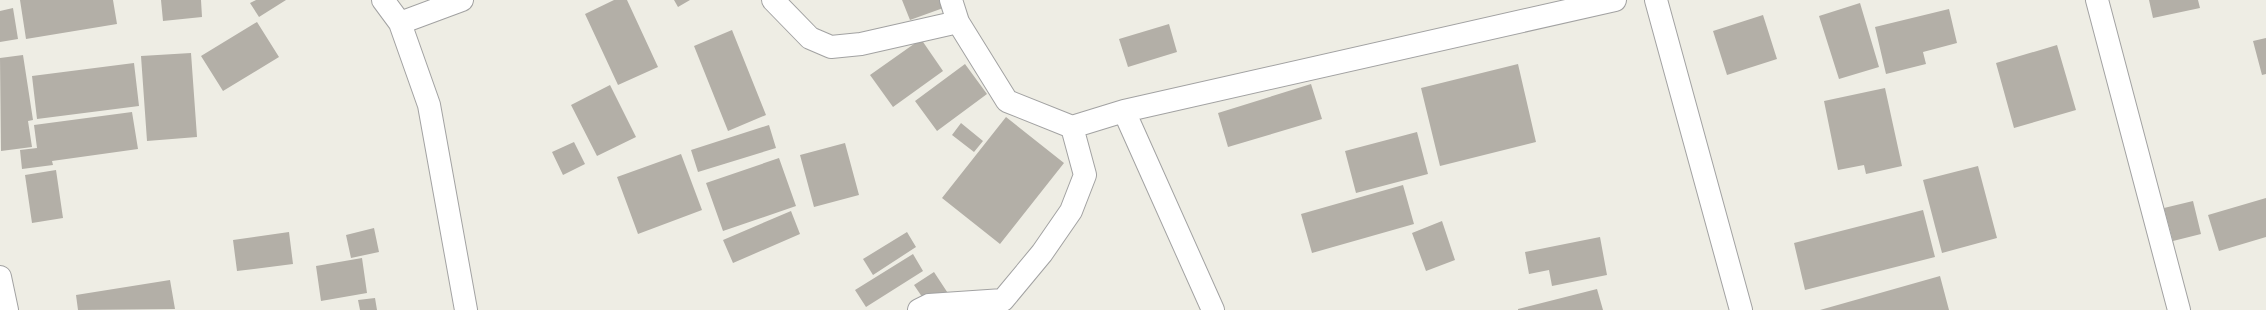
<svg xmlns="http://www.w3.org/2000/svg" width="2266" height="310" viewBox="0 0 2266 310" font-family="'Titillium Web',sans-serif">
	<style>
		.building { fill: #b3afa7 }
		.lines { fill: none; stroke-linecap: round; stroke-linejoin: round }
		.minor-casing { stroke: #a2a2a2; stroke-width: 24 }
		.minor { stroke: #fff; stroke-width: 22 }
	</style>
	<rect width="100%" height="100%" fill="#eeede4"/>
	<path class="building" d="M20,0H113L117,24L26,39Z
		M161,0H201L202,17L163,21Z
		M256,0H286L259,17L250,3Z
		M614,0H627L658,67L618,85L585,14Z
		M674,0H690L678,7Z
		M902,0H943L946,7L910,20Z
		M2149,0H2198L2200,8L2153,18Z
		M1860,3L1879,67L1839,79L1819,16Z
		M13,8L18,39L0,42V11Z
		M1949,9L1957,43L1923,52L1926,64L1886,74L1875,27Z
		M1763,15L1777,59L1727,75L1713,31Z
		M257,22L279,57L223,91L201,56Z
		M1169,24L1177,52L1128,67L1119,39Z
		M732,30L766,115L728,131L694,46Z
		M2266,38V74L2262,75L2253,41Z
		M921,39L943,71L893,107L870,75Z
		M2057,45L2076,110L2014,128L1996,63Z
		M191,53L197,137L147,141L141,56Z
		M23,55L33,120L28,121L32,147L1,151L0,58Z
		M134,63L139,106L37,119L32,76Z
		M965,64L987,94L937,131L915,101Z
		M1518,64L1536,142L1440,166L1421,88Z
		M1311,84L1322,119L1228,147L1218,113Z
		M610,85L636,137L597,156L571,105Z
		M1885,88L1902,166L1866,174L1864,165L1838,170L1824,101Z
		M132,112L138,149L52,161L53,165L22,169L20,150L37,148L34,125Z
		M1006,117L1064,163L1000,244L942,198Z
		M961,123L983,141L974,152L952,135Z
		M769,125L776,148L698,172L691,150Z
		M1417,132L1428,174L1356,193L1345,151Z
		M574,142L585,164L563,175L552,152Z
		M845,143L859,195L814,207L800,155Z
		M681,154L702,210L638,234L617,177Z
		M779,158L796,206L723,231L706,183Z
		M1978,166L1997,238L1942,253L1923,180Z
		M56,170L63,218L32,223L25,175Z
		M1403,185L1414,224L1312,253L1301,214Z
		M2266,198V237L2219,251L2208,215Z
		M2193,201L2201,234L2173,241L2164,208Z
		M1923,210L1935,257L1805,290L1794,243Z
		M791,211L800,234L733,263L723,240Z
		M1442,221L1455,260L1426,271L1412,233Z
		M374,228L379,252L351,258L346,235Z
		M289,232L293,264L237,271L233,240Z
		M907,232L916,247L873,275L863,259Z
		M1600,237L1607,275L1552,286L1549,270L1529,274L1525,252Z
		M913,254L923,271L866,307L855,290Z
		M362,258L367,293L321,301L316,266Z
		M934,272L957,307L931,310L914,285Z
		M1940,276L1949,310H1820Z
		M170,280L175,309L78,310L76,295Z
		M1597,289L1603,310H1518V309Z
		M375,298L377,310H360L358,300Z"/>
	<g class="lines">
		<g class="minor-casing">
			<path id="minor" d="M383,0L400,23L429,105L466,310
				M773,0L810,38L831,47L861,44L958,22
				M951,0L958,22L1007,101L1072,127L1124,111L1213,310
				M1656,0L1741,310
				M2097,0L2179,310
				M400,23L462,0
				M1124,111L1615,0
				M0,277L7,310
				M919,310L929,305L1003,300L1042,253L1071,211L1085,175L1072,127"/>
		</g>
		<use href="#minor" class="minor"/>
	</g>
</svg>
